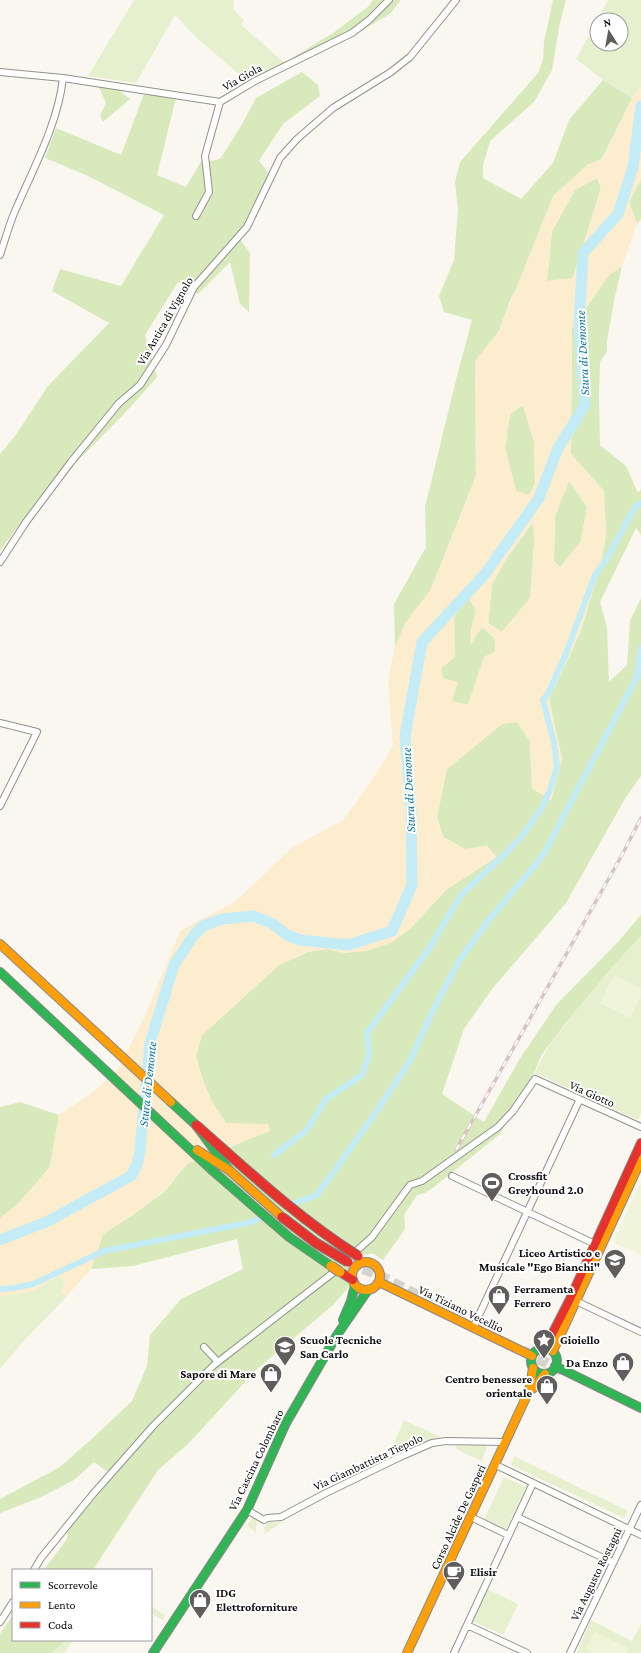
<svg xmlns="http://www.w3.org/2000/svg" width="641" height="1653" viewBox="0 0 641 1653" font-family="'Crimson Pro',serif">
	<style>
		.green { fill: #e7f0ce }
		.forest { fill: #d8e9bc }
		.sand { fill: #fcedcf; fill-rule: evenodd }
		.pitch { fill: #f0f4d8 }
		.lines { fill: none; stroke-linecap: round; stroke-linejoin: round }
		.canal { stroke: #c3ecf7; stroke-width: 6 }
		.river { stroke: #c3ecf7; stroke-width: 11 }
		.highway-tunnel { stroke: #d6d4ce; stroke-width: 11; stroke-dasharray: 11 5.5; stroke-linecap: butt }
		.street-casing { stroke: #93928f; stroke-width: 8 }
		.fast-casing { stroke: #8a8885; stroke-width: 10 }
		.slow-casing { stroke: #8a8885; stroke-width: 10 }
		.jam-casing { stroke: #8a8885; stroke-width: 10 }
		.street { stroke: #fefefd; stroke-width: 6 }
		.fast { stroke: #30b455; stroke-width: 8 }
		.slow { stroke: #ff9f0a; stroke-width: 8 }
		.jam { stroke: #e5322d; stroke-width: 8 }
		.rail-casing { stroke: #d7c3c6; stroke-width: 3.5 }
		.rail { stroke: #fff; stroke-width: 2; stroke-dasharray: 6; stroke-linecap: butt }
		.slow-bridge-casing { stroke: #807f7c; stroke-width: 11; stroke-linecap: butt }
		.jam-bridge-casing { stroke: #807f7c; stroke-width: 11; stroke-linecap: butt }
		.slow-bridge { stroke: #ff9f0a; stroke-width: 9 }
		.jam-bridge { stroke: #e5322d; stroke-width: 9 }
		.labels { text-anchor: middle; stroke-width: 4; stroke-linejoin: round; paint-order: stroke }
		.street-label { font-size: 12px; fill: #0c0c0c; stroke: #fff }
		.poi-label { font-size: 12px; font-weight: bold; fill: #0c0c0c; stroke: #fff; text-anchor: start }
		.water-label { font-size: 13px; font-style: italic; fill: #0e77a4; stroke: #fff }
	</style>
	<rect width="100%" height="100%" fill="#faf7f0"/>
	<path class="green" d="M134,0H234L233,9L244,20L241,25L286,64L249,83L197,38L175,15L136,83L88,76Z
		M608,0H641V86L632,98L603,80L576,59L597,21V44H621V20H597Z
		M641,936V1113L638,1120L535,1073C543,1053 553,1040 566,1024C589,993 615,965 641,936Z
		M58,1276L65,1281L61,1292L67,1296L21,1344L0,1369V1296L31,1292Z
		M404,1420L440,1437L389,1454Z
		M454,1443H488L482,1461L458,1450Z
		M514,1456L628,1511L624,1518L511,1465Z
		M504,1477L526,1487L506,1530L484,1520Z
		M253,1517L257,1519L256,1533L247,1525Z
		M285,1519H287L265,1534L264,1528L267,1523L281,1522Z
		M487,1589L518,1604L503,1635L472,1621Z
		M151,1606L165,1615L163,1620L151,1613Z
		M591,1620L632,1641L641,1624V1653H577Z
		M67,1640H73L65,1653H51Z"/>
	<path class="forest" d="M373,0H401L391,13L347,40L339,38L286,64L295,56L333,33L369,6Z
		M553,0H566L559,27L552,70L534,102L490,141L483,165V178L521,199L553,163L569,120L603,80L632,98L602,159L587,165L511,298L499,331L475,361L476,476L431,589L395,647L394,604L426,547L425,507L456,380L472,320L444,312L439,296L454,260L458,209L455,182L460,162L538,73L543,60L544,42Z
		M302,72L318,85L320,96L283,124L259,161L268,172L259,198L239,238L250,253L249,312L240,304L230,262L198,294L178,282L145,335L157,377L124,414L34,505L0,551V454L15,436L48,386L109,323L52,291L60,269L121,286L164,215L86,175L45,158L56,128L121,155L144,94L176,98L157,175L186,187L200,163L220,159L240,128L256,98Z
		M98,85L115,87L130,99L103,122L100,115L106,103Z
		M597,178L601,188L573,278L547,281L552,231L575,190Z
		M641,179V219L637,224L629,202Z
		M622,266L614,301L607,341V351L600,362L599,396L600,445L626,466L638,493L641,489V535L636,528L600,602L607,627L609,682L627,665L630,621L641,598V776L626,797L566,903L492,989L464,1029L442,1094L484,1122L519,1060L556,1005L617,943L641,915V936L608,972L565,1024L542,1054L534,1073L500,1134L434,1187L425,1193L417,1195L404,1215L405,1229L383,1260L374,1254H360L348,1288L333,1305L256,1370L188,1444L158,1470L93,1570H44L67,1539L70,1516L108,1472L94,1462L74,1480L41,1497L0,1513V1499L60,1467L95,1436L132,1401L147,1366L150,1335L181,1299L243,1269L237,1239L133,1266L91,1269L103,1234L134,1214L164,1192L187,1164L238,1144L268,1124H227L212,1102L203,1081L196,1056L202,1035L279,965L308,952L328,949L345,953L410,929L446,890L496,857L487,846L465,849L443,837L437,817L447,769L502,724L517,722L530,741L532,788L551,800L562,759L549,699L580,633L600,568L606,535L604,491L571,454L572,328L609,275Z
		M523,405L534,442L535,484L529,495L516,491L505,448L510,414Z
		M569,481L587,507L581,541L560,568L554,561L555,516Z
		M534,521V545L530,598L502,632L488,623L492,585L506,559Z
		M469,597L476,612L471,629V644L482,626L495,639V652L484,657L468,705L452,701L443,678L441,668L455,657L454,617Z
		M20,1102L59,1115L50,1167L18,1204L0,1218V1107Z
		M13,1615V1640H67L51,1653H0V1634Z"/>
	<path class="sand" d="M641,86V179L629,202L637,224L622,266L609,275L572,328L571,454L604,491L606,535L600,568L580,633L549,699L562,759L551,801L532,788L530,741L517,722L502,724L447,769L437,817L443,837L465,849L487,846L496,856L446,890L410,929L391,943L366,951L345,953L328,949L308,952L279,965L202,1035L196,1056L203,1081L212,1102L226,1123L268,1124L270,1131L187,1164L164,1191L134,1214L103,1234L91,1269L67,1296L61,1292L65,1281L58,1276L31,1292L0,1296V1218L18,1204L50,1167L59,1115L96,1090L118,1069L143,1020L180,931L236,901L292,848L343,820L369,785L393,746L388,681L395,647L405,623L431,589L476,476L475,361L499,331L553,196L587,165L603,159L632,98ZM597,178L601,188L573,278L547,281L552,231L575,190ZM523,405L534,442L535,484L529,495L516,491L505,448L510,414ZM569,481L587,507L581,541L560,567L554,561L555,516ZM533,522L534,545L530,598L502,632L488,623L492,585L506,559ZM469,597L476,612L471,629L470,645L482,627L495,639V651L484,657L468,705L452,701L458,682L443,678L441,668L455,657L454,617Z"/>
	<path class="pitch" d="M614,975L641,989V996L630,1018L600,1003Z
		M641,1182V1255L615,1243L614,1240Z
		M594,1632L629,1648L627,1653H594L586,1649Z"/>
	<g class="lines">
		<path class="canal" d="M274,1155L306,1131L326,1099L362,1075L369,1054L367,1033L430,947L461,895L508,851L522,836L541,809L550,790L557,766L554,743L543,700L549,692L565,656L595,575L607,558L635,507L641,503
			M285,1206L317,1195L374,1115L410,1061L433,1010L459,961L487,922L536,864L544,853L637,677L641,648
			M0,1289L14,1288L33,1284L104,1251L252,1222L266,1215"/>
		<path class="river" d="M0,1240L46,1222L131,1176L137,1165L140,1151L150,1043L174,965L193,936L203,926L222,919L254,916L273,924L287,935L300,940L348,945L392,931L412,885L411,810L405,736L422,642L485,574L539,498L558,448L585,405L579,325L583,253L618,214L633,167L641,106"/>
		<path class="highway-tunnel" d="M348,1262L374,1273L432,1303
			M523,1351L563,1371"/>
		<g class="street-casing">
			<path id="street" d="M0,72L63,78L220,102L255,81L352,33L369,20L389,0
				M196,216L209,192L205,156L220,102
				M0,255C5,240 9,225 15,211C33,169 58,124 63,78
				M0,562L26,522L71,462L119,403L140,385L166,345L194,287L247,227L280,158L297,139L333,108L391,72L410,57L456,0
				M0,723L37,732L0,806
				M452,1176L595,1244
				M353,1254L372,1237L410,1185L422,1181L498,1127L513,1111L535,1079L641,1127
				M576,1301L641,1332
				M473,1328L579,1101
				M204,1347L218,1362
				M496,1465L641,1535
				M247,1510L264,1520L267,1518L281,1517L324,1494L400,1457L432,1443L446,1441L506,1442
				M471,1517L508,1535
				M517,1517L612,1562
				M34,1570L41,1558L93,1494L154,1425L214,1365L338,1269
				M0,1622L13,1602
				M467,1625L527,1653
				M454,1653L533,1483
				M570,1653L641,1505"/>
		</g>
		<g class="fast-casing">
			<path id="fast" d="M0,972L213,1171L289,1237L331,1266
				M171,1102L196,1125L229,1170
				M343,1320L351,1301L355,1285
				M531 1361a13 13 0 1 1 26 0a13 13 0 1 1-26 0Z
				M555,1366L641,1408
				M153,1653L247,1510L286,1423L337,1335L368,1290"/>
		</g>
		<g class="slow-casing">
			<path id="slow" d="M0,944L171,1102
				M197,1150L229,1170L282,1217
				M352 1276a14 14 0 1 1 28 0a14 14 0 1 1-28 0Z
				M379,1282L532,1356
				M553,1351L641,1160
				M529,1391L535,1387L545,1374
				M407,1653L529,1391L533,1368"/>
		</g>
		<g class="jam-casing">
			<path id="jam" d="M340,1272L353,1280
				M545,1348L570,1299L641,1143"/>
		</g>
		<use href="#street" class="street"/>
		<use href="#fast" class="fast"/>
		<use href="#slow" class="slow"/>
		<use href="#jam" class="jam"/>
		<g class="rail-casing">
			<path id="rail" d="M456,1150L622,855L641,818"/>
		</g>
		<use href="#rail" class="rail"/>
		<g class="slow-bridge-casing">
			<path id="slow-bridge" d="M331,1266L340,1272"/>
		</g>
		<g class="jam-bridge-casing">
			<path id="jam-bridge" d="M196,1125C248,1171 299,1219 358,1256
				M282,1217L316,1243L348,1262"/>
		</g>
		<use href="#slow-bridge" class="slow-bridge"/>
		<use href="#jam-bridge" class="jam-bridge"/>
	</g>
	<defs>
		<g id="stadium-pin" transform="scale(1.15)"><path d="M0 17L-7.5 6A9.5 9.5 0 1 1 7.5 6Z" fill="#5f5e5c" stroke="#fff"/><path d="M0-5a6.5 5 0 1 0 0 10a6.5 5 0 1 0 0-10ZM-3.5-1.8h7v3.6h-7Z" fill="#fff"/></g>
		<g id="school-pin" transform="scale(1.15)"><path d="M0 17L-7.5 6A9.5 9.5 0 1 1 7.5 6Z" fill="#5f5e5c" stroke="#fff"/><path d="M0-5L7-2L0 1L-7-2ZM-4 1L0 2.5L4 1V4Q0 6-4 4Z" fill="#fff"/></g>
		<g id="shop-pin" transform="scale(1.15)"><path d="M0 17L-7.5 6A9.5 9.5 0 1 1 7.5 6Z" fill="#5f5e5c" stroke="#fff"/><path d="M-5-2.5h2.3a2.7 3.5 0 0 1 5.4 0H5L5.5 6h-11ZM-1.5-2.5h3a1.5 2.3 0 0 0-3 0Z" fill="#fff"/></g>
		<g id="sight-pin" transform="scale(1.15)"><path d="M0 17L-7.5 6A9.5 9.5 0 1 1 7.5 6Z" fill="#5f5e5c" stroke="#fff"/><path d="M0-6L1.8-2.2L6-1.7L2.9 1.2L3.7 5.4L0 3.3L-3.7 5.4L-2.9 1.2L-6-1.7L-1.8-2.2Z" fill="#fff"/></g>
		<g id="cafe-pin" transform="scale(1.15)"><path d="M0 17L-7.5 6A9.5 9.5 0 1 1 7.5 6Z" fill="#5f5e5c" stroke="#fff"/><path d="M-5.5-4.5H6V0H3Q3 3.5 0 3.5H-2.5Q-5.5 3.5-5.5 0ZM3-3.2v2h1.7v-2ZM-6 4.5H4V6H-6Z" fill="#fff"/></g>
	</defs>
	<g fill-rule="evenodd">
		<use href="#stadium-pin" x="492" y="1183"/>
		<use href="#school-pin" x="615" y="1260"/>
		<use href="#shop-pin" x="499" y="1296"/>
		<use href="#sight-pin" x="544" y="1340"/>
		<use href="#school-pin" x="285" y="1347"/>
		<use href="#shop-pin" x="623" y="1363"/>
		<use href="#shop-pin" x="271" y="1374"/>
		<use href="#shop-pin" x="547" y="1386"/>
		<use href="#cafe-pin" x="454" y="1572"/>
		<use href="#shop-pin" x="200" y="1600"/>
	</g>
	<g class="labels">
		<g class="street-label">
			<text transform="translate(242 77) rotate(-29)" y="4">Via Giola</text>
			<text transform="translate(165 321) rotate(-60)" y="4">Via Antica di Vignolo</text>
			<text transform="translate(592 1094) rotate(24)" y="4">Via Giotto</text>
			<text transform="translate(461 1309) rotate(26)" y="4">Via Tiziano Vecellio</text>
			<text transform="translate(256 1460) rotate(-64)" y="4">Via Cascina Colombaro</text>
			<text transform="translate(368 1462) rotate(-25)" y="4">Via Giambattista Tiepolo</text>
			<text transform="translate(458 1517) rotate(-65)" y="4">Corso Alcide De Gasperi</text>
			<text transform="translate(596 1574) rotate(-64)" y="4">Via Augusto Rostagni</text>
		</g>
		<g class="poi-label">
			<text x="508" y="1180">Crossfit<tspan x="508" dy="14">Greyhound 2.0</tspan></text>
			<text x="600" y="1257" text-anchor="end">Liceo Artistico e<tspan x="600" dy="14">Musicale "Ego Bianchi"</tspan></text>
			<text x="514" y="1293">Ferramenta<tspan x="514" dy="14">Ferrero</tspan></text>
			<text x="300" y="1344">Scuole Tecniche<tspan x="300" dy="14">San Carlo</tspan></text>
			<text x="560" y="1344">Gioiello</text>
			<text x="608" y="1367" text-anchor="end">Da Enzo</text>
			<text x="256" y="1378" text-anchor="end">Sapore di Mare</text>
			<text x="532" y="1383" text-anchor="end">Centro benessere<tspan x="532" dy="14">orientale</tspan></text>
			<text x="470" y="1576">Elisir</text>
			<text x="216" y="1597">IDG<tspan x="216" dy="14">Elettroforniture</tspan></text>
		</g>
		<g class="water-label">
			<text transform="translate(582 353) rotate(-93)" y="5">Stura di Demonte</text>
			<text transform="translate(408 790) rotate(-93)" y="5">Stura di Demonte</text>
			<text transform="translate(147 1084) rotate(-84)" y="5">Stura di Demonte</text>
		</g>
	</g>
	<rect x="12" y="1569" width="140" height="72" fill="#ffffff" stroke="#9e9e9e"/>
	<rect x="20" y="1582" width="20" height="6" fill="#30b455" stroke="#9e9e9e"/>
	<text x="48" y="1589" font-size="12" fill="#0c0c0c">Scorrevole</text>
	<rect x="20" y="1602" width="20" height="6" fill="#ff9f0a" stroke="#9e9e9e"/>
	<text x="48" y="1609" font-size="12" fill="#0c0c0c">Lento</text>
	<rect x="20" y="1622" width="20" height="6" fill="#e5322d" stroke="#9e9e9e"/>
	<text x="48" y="1629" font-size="12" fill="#0c0c0c">Coda</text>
	<g transform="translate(609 32) rotate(349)"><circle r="19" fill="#ffffff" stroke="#9e9e9e"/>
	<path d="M0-3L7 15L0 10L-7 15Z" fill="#5f5e5c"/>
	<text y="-6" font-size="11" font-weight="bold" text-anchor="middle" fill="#0c0c0c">N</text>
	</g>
</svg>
